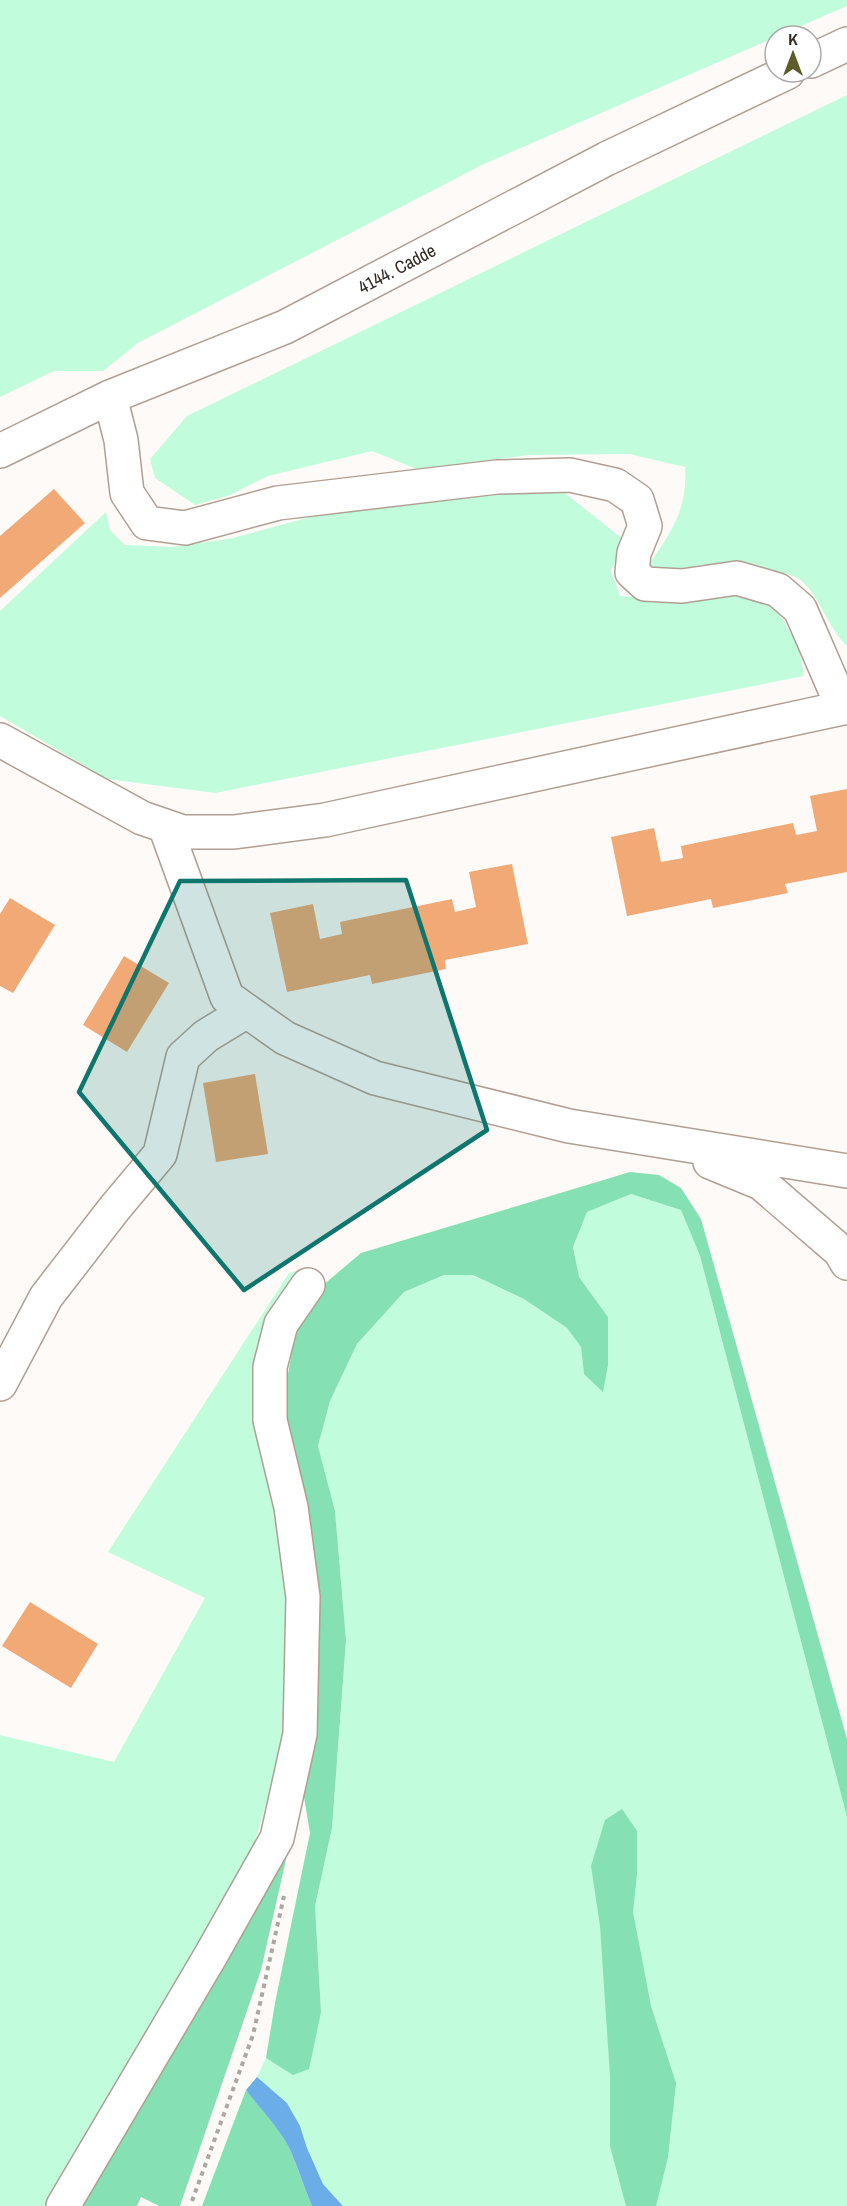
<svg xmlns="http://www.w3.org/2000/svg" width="847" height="2206" viewBox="0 0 847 2206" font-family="'Archivo Narrow',sans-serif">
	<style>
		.green { fill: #c1fcdd }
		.forest { fill: #85e0b4 }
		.water { fill: #6aade7 }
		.building { fill: #f1a976 }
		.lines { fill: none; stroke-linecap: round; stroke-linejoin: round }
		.minor-casing { stroke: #b19f94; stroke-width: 36 }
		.path { stroke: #ada7a4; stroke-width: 4; stroke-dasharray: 4.5 4.5; stroke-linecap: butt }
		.minor { stroke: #fff; stroke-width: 33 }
		.marked { fill: #0f766e; fill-opacity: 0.2; stroke: #0f766e; stroke-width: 4.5; stroke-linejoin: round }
		.labels { text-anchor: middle; stroke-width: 4.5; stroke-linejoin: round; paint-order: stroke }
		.street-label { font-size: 18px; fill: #302924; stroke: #fff }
	</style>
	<rect width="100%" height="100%" fill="#fefaf8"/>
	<path class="green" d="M0,0H847V6L484,164L138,343L103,371H54L0,397Z
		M847,95V646C827,627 819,593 799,579C790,571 728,564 713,564C690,564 667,575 645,570C669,535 688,512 685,467L629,454L530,455L417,469L372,451L268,476L230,495L195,505L155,478L150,459L187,416Z
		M565,493L624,540L611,571L620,596L677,600L731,595L775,607L798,645L804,676L215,793L107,779L0,716V611L106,512L110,530L125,545L173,547L233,538L351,506L458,495Z
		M631,1194L681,1210L700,1256L847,1817V2206H343L323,2184L307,2148L300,2126L287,2103L257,2077L266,2058L293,2074L321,2012L315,1906L332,1828L346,1640L335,1511L318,1446L330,1401L357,1344L404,1292L444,1275H472L524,1299L567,1328L581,1347L584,1374L608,1317L579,1277L573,1247L587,1212Z
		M311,1267L272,1315L282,1518L293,1611L287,1731L251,1856L195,1958L45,2206H0V1735L114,1762L205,1598L108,1552L289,1273Z"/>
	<path class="forest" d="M630,1172L659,1175L681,1188L701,1219L847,1739V1817L700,1256L681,1210L631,1194L587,1212L573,1247L579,1277L608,1317V1365L603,1392L584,1374L581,1347L567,1328L524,1299L473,1275H444L404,1292L357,1344L330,1401L318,1446L335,1511L346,1640L332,1828L315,1906L321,2012L309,2069L293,2075L266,2058L275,2003L310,1833L302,1785L282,1407L292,1352L303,1311L322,1286L361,1253Z
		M622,1809L637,1831V1874L633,1912L651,2006L676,2083L668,2157L656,2206H626L610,2146V2076L600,1926L591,1866L605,1820Z
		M290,1842L261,1970L180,2206H159L141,2197L137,2206H80Z
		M246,2090C262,2110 281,2129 291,2152C299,2170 304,2188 312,2206H202Z"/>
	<path class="water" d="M257,2077L287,2103L300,2126L307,2148L323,2184L343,2206H312C304,2188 299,2170 291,2152C281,2129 261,2110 246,2090Z"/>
	<path class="building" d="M54,489L85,523L0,598V536Z
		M847,789V872L785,884L788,893L713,908L711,899L627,916L611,837L654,828L661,862L683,858L681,846L793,823L796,835L817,831L810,796Z
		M512,864L528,944L445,960L446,969L372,984L370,975L287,992L270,913L313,904L320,939L342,934L340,922L452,899L455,912L476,907L469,872Z
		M10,898L55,925L13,993L0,986V914Z
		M124,956L169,983L127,1052L83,1025Z
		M255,1074L268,1154L216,1162L203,1083Z
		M30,1602L98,1644L71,1688L2,1646Z"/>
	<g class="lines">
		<g class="minor-casing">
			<path id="minor" d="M811,61L847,44
				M110,397L121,440L127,493L147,523L185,528L278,503L497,477L570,475L615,485L637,500L645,526L634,553L632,572L645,584L682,586L737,578L778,590L800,609L843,708
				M0,451L110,397L285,327L606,159L788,72
				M0,740L142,818L183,832H234L325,820L847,707
				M165,826L227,997L285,1038L375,1078L569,1126L847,1171
				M710,1162L761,1183L840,1251L847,1263
				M0,1384L46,1297L114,1209L160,1154L183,1057L206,1036L247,1011
				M63,2206L211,1955L277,1838L300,1734L303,1597L291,1507L270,1420V1367L281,1324L308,1285"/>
		</g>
		<path class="path" d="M192,2201L253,2035L284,1896"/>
		<use href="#minor" class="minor"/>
	</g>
	<path class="marked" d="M406,880L487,1130L244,1290L79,1092L180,881Z"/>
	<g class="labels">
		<g class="street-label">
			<text transform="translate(397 269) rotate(-28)" y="6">4144. Cadde</text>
		</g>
	</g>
	<g transform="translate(793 54)"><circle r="28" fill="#ffffff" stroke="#aca9a7" stroke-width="1.5"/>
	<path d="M0-4.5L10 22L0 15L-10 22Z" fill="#5b5c2a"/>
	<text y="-9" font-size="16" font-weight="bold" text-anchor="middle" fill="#302924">K</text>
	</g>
</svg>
